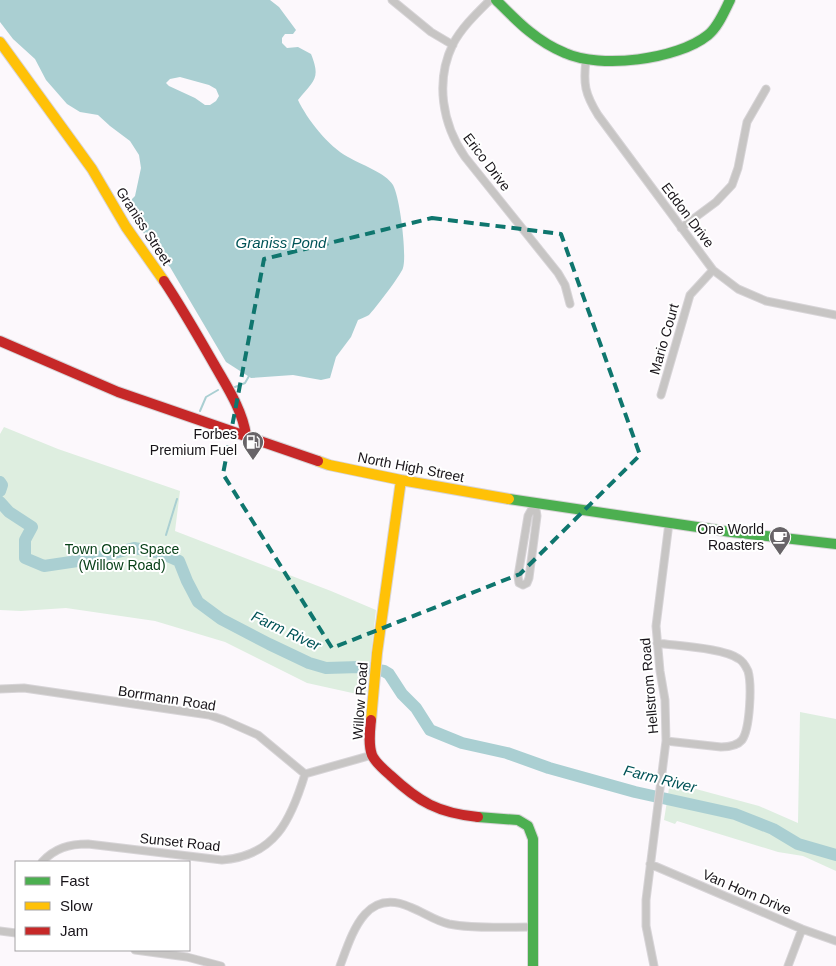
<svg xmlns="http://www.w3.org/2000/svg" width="836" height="966" viewBox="0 0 836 966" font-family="Helvetica,sans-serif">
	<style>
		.green { fill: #deeee0 }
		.water { fill: #aacfd2; fill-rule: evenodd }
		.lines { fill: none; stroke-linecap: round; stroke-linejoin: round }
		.stream { stroke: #aacfd2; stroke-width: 2 }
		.river { stroke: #aacfd2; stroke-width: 12 }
		.street-casing { stroke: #d7d4d7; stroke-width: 9 }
		.fast-casing { stroke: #d7d4d7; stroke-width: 12 }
		.slow-casing { stroke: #d7d4d7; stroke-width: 12 }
		.jam-casing { stroke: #d7d4d7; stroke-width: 12 }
		.street { stroke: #c7c5c4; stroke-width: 7 }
		.fast { stroke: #4caf50; stroke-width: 10 }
		.slow { stroke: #ffc107; stroke-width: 10 }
		.jam { stroke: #c62828; stroke-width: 10 }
		.marked { fill: none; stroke: #0f766e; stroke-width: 4; stroke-dasharray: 10 6; stroke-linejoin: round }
		.labels { text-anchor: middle; stroke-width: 4; stroke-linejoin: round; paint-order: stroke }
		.street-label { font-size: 14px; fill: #181419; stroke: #fff }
		.poi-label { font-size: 14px; fill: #181419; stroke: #fff; text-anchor: end }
		.park-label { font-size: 14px; fill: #084018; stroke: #fff }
		.water-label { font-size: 15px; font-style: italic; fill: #005357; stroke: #fff }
	</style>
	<rect width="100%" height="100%" fill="#fcf8fc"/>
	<path class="green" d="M4,427L58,449L180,491L175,531L331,591L376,610L366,696L307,683L225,642L155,621L66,608L21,611L0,610V434Z
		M800,712L836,719V871L803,856L778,852L677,821L675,824L664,820L670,782L759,806L798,823Z"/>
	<path class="water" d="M0,0H270L279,7L296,30L293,34H285L282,38V43L287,48L298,47L311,54C321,79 314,80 298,100C307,119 328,146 348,157C360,164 386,173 393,185C400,197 407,256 403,268C401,275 374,310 369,315C366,317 362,318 358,320L351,337L336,357L330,378L321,380L293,375L251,378L226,362L170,267C152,249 136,225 130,201L135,196L141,168L139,155L130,141L110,126L98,115L80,112L67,104L46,80L35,59L13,39L0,22ZM180,77L209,85L216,89L219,96L216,101L210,105H205L195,98L169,86L166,83L170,79Z"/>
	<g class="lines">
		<path class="stream" d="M235,387L245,383L249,376
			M200,411L206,397L218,390
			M166,535L177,499
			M161,553L163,546"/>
		<path class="river" d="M0,482L2,485L0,491
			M0,502L9,512L32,527L25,540V558L44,566L91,559L134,548L161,553L179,561L187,581L198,602L221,619L269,644L309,663L326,668L360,667L384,671L389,674L402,694L416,708L430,730L462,743L507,753L549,768L635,792L735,814L773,829L798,844L836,855"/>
		<g class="street-casing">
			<path id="street" d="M392,0L431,32L453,45
				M490,0C477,13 462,27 453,44C435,81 442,124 465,157L558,273L565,285L570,304
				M586,60C583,84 585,94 598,115L713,270L738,289L766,301L836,315
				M681,228L716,202L732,185L738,168L747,122L766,89
				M661,395L690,295L713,270
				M535,503L537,516L529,578L527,583L523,585L519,583L518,576L528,516Z
				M657,643C677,646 724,648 739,659C744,662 746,667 748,671C752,685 750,729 742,740C737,746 728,747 721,747L666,741
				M0,689L24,688L209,715L224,720L258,735L305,774
				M305,774L372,755
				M42,862C55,848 69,844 88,844L222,860C275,856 291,820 305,774
				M650,864L802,929L836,941
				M0,931L16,933
				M135,950L187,957L221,966
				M340,966C352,934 365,887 410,907C423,912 435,921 449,924C476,929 506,927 533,927
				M654,966L646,926V900L666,741L665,700L660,671L656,626L669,523
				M788,966L802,929"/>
		</g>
		<g class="fast-casing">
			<path id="fast" d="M496,0C517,21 537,42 565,53C600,69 677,60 708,35C718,27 724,12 730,0
				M509,499L731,532L836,544
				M478,817L518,820L528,826L533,839V966"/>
		</g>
		<g class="slow-casing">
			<path id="slow" d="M0,42L92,169L126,227L164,281
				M318,461L329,465L401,480L509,499
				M371,720L377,653L401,480"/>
		</g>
		<g class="jam-casing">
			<path id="jam" d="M164,281C182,308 198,336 214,364C227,387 242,409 246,435
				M0,341L118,392L318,461
				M371,720C370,731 368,744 372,755C375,762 383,769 390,775C419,802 438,813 478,817"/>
		</g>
		<use href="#street" class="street"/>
		<use href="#fast" class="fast"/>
		<use href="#slow" class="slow"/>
		<use href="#jam" class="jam"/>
	</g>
	<path class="marked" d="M432,218L561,234L640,455L520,574L332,648L223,474L264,259Z"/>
	<defs>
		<g id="fuel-pin" transform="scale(1.125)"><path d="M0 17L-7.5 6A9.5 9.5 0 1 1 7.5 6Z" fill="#686468" stroke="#fff"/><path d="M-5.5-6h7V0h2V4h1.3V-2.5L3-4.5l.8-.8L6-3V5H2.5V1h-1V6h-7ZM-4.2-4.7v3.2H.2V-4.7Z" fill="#fff"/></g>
		<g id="cafe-pin" transform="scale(1.125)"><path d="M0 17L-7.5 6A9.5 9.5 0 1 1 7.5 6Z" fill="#686468" stroke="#fff"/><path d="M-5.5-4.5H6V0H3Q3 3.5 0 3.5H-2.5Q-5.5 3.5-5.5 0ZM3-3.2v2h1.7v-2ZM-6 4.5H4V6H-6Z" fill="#fff"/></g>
	</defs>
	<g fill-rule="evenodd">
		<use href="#fuel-pin" x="253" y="442"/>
		<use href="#cafe-pin" x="780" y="537"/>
	</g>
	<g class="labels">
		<g class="street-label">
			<text transform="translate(487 162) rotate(53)" y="5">Erico Drive</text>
			<text transform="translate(688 215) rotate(53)" y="5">Eddon Drive</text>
			<text transform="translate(144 226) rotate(57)" y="5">Graniss Street</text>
			<text transform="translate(664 339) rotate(-74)" y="5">Mario Court</text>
			<text transform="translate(411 467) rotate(11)" y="5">North High Street</text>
			<text transform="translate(649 686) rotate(-95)" y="5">Hellstrom Road</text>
			<text transform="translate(167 698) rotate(9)" y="5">Borrmann Road</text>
			<text transform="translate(360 701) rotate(-86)" y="5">Willow Road</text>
			<text transform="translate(180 842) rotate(6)" y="5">Sunset Road</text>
			<text transform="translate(747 892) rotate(23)" y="5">Van Horn Drive</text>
		</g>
		<g class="poi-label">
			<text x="237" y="439">Forbes<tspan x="237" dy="16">Premium Fuel</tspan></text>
			<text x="764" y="534">One World<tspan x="764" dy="16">Roasters</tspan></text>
		</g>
		<g class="park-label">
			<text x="122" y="554">Town Open Space<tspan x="122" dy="16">(Willow Road)</tspan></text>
		</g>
		<g class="water-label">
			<text x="281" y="248">Graniss Pond</text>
			<text transform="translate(286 631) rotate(25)" y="5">Farm River</text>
			<text transform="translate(660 779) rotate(14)" y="5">Farm River</text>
		</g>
	</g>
	<rect x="15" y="861" width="175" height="90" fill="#ffffff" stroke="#a3a1a3"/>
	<rect x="25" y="877" width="25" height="8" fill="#4caf50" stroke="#a3a1a3"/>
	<text x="60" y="886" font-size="15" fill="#181419">Fast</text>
	<rect x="25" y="902" width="25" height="8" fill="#ffc107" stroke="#a3a1a3"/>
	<text x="60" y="911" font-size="15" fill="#181419">Slow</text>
	<rect x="25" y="927" width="25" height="8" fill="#c62828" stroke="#a3a1a3"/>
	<text x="60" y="936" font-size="15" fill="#181419">Jam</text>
</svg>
